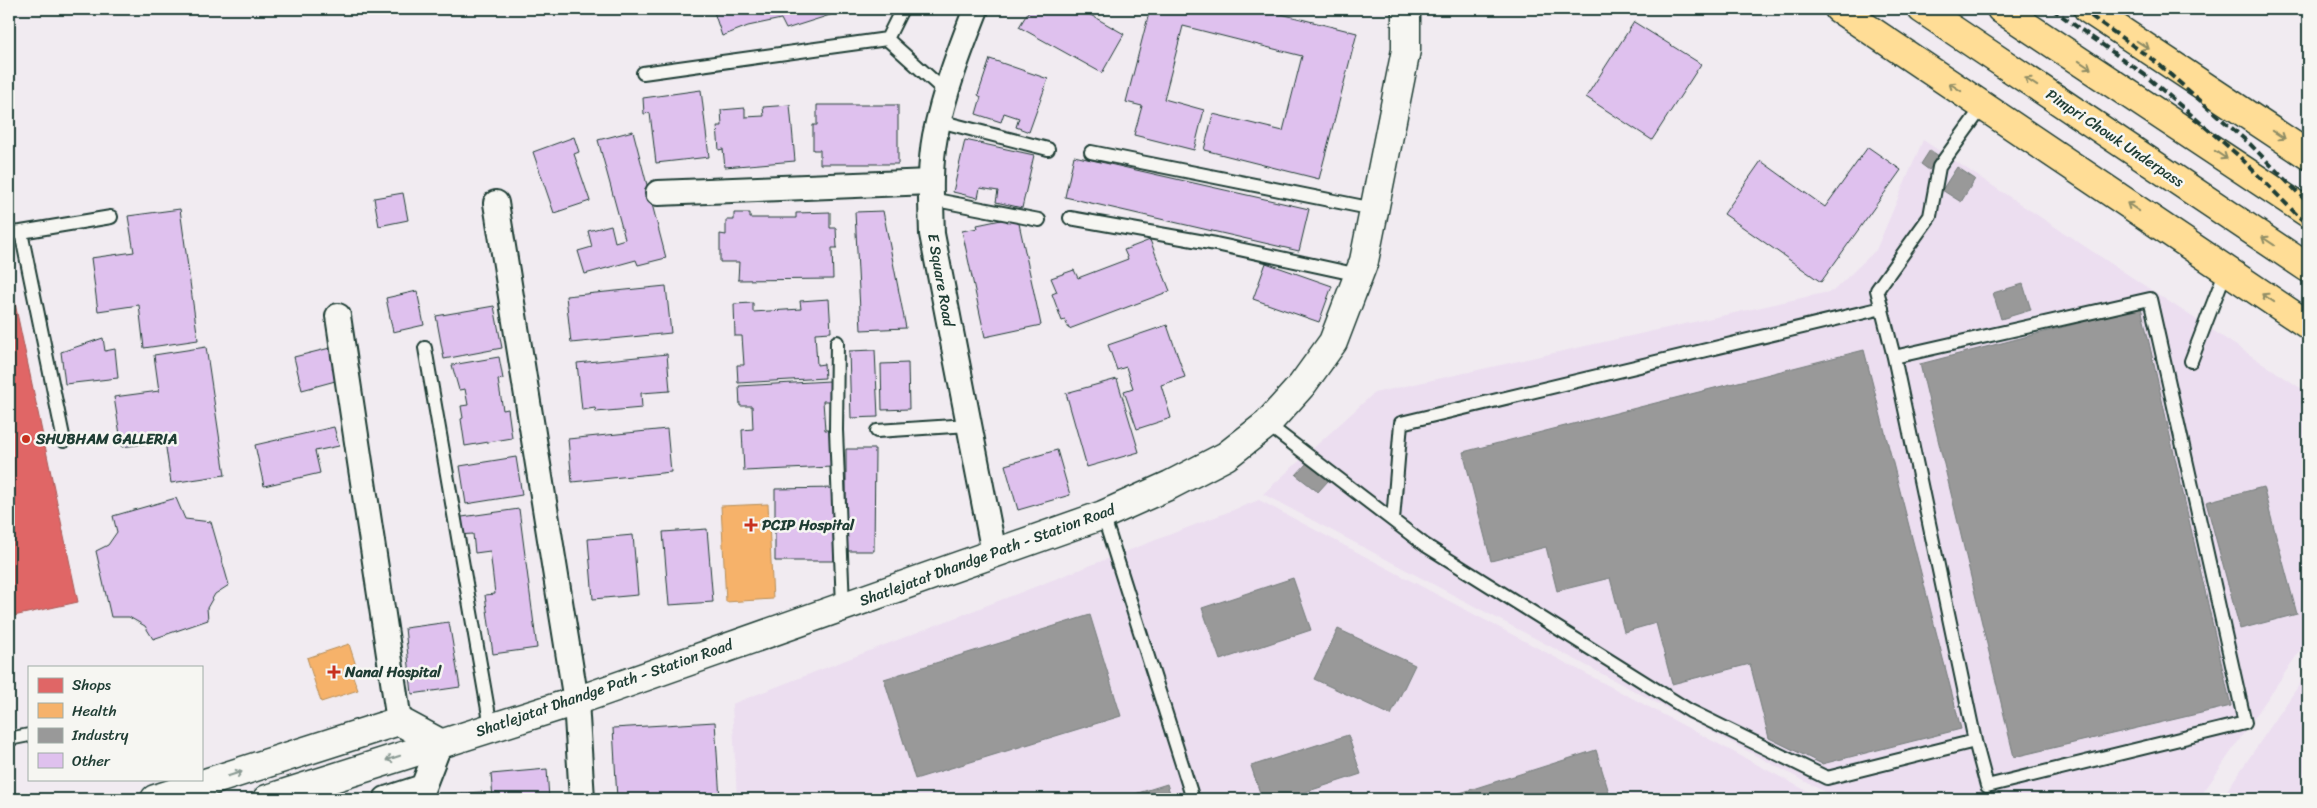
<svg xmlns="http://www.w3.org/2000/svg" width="2317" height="808" viewBox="0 0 2317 808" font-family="Sriracha,sans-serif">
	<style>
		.built { fill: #ecdef0 }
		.shops { fill: #e06666; stroke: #a65a57 }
		.health { fill: #f6b26b; stroke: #b68f5a }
		.industry { fill: #999; stroke: #747d7b }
		.building { fill: #dfc1ee; stroke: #1f3d34 }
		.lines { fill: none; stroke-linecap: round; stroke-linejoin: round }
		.lane-casing { stroke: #1f3d34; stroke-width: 16 }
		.street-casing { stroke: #1f3d34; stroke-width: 28 }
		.secondary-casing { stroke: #1f3d34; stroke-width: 31 }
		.primary-casing { stroke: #1f3d34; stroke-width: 31 }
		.highway-casing { stroke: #1f3d34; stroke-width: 31 }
		.lane { stroke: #f6f6f2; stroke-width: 12 }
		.street { stroke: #f6f6f2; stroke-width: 24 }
		.secondary { stroke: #f6f6f2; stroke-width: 28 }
		.primary { stroke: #ffdd96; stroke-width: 28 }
		.highway { stroke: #ffdd96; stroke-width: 28 }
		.rail { stroke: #1f3d34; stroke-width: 4; stroke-dasharray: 8 4; stroke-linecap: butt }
		.oneway { stroke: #8f8d65 }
		.oneway2 { stroke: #8a9a93 }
		.poi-dot { fill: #c8321e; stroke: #f6f6f2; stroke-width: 2 }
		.labels { text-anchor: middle; stroke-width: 5; stroke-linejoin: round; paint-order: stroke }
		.street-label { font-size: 15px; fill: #1f3d34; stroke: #f6f6f2 }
		.poi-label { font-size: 15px; font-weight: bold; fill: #1f3d34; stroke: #f6f6f2; text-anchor: start }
	</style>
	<rect width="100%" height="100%" fill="#f1ebf1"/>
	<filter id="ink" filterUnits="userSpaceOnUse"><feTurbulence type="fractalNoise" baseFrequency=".02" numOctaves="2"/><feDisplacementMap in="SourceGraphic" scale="10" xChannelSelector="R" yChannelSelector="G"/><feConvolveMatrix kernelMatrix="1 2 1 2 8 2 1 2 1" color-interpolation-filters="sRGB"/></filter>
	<g filter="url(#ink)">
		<path class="built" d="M1923,140L2308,393V639L2199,799H1838L1263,494L1374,393L1833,291L1876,250Z
			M1259,500L1822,799H737L732,704Z
			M2308,672V799H2221Z"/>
		<path class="shops" d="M9,275L78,602L9,617Z"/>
		<path class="health" d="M768,504L773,599L726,602L721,506Z
			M349,644L358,672L352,674L358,690L321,702L307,658Z"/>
		<path class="industry" d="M1930,150L1939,156L1929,170L1921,164Z
			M1957,167L1975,179L1961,202L1942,190Z
			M2023,284L2031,310L2001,319L1993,293Z
			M2141,307L2231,706L2014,757L1920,364Z
			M1864,350L1961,729L1822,764L1769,738L1750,664L1672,684L1656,623L1624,632L1610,578L1557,591L1546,547L1491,561L1463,452Z
			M1307,463L1328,481L1318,492L1296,475Z
			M2263,487L2297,614L2240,629L2206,502Z
			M1293,578L1311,630L1220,660L1202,608Z
			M1090,615L1121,716L915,779L884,679Z
			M1338,629L1415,665L1391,715L1314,679Z
			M1348,735L1361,774L1284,799H1262L1251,766Z
			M1596,750L1611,799H1441Z
			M1167,784L1172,799H1119Z"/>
		<path class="building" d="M713,9H849L786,29L781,19L748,26L722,36Z
			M1030,9H1080L1124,34L1102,73L1019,27Z
			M1150,9L1166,12V9H1261L1357,33L1319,179L1204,150L1213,114L1283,131L1302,56L1183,26L1164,99L1204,110L1194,150L1134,135L1142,106L1126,102Z
			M1634,22L1701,64L1652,140L1586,97Z
			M990,59L1048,79L1029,132L1016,127L1019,118L1004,113L1001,122L976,114L981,97L978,95Z
			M701,90L709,157L656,163L650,113L644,114L643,98Z
			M790,105L795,161L725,167L723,149L719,150L717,126H722L721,110L745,108V117L764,116L763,107Z
			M817,105H898V164H820V150H813V125H817Z
			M633,131L666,258L638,265L636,260L585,274L578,251L592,247L588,231L611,225L615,242L625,239L598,140Z
			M574,137L579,152L574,154L590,201L554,213L533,152Z
			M965,140L1034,155L1022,208L996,202L998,191L980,188L978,198L953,192Z
			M1868,147L1901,170L1821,282L1724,214L1761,161L1825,207Z
			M1074,156L1309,209L1299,251L1065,197Z
			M403,193L408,220L379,226L374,198Z
			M180,209L198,340L144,348L139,305L98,311L91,258L134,252L128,216Z
			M883,211L906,328L861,330L855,212Z
			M830,212V228H836L837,248H832L833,279L738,280L739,262H720V234L726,235V220H734V213H750V218H796V213Z
			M1006,219L1007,222L1018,219L1041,325L985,337L962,231L978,228L977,225Z
			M1150,240L1170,291L1069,329L1065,320L1062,321L1052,294L1057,292L1051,278L1074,270L1078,278L1128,259L1124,250Z
			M1266,263L1332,286L1319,322L1253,299Z
			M666,286L671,333L571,343L566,296Z
			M417,291L424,325L393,332L386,298Z
			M829,299L831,332L815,333L817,365L824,364L825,378L738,383L737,365H744L742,336H735L734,304L753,303V312L801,309L800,301Z
			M494,306L502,348L444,359L436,316Z
			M1167,325L1185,377L1161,385L1171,418L1137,429L1124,391L1133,388L1126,367L1117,370L1108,345Z
			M103,338L105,351L115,349L118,378L65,384L61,352Z
			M206,347L225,475L171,483L165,441L122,447L114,397L159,391L154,355Z
			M330,348L339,380L302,390L294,357Z
			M875,350L878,417L851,418L849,351Z
			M667,354L670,391L641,393L642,408L596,412L595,408L582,410L577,363Z
			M499,357L503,379L498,380L503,410L508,409L512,438L465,446L461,419L463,418L461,406L468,405L465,389L459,390L452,365Z
			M908,363L909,409L882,410L881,364Z
			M1117,379L1139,452L1087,467L1066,393Z
			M830,381L831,401H823L825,430H830L832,467L744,471L742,430L753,429L752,406H740L739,386Z
			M334,427L339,446L315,451L320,473L264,486L255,445Z
			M667,429L671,472L572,482L568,439Z
			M846,449H875L874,551H846Z
			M1057,450L1070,495L1018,510L1005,465Z
			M516,457L522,495L466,504L460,466Z
			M837,488V561H775V489Z
			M176,498L185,519L211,522L229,585L215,594L207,608L208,620L153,639L145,626L129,617H111L96,551L108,545L117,532L113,516Z
			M519,509L537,648L493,654L485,595L495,594L490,551L475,553L473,534L457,535L455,518Z
			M707,529L713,602L669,605L663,532Z
			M633,535L638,595L593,599L588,539Z
			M449,622L460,687L412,694L405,628Z
			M715,722L720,799H617L613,728Z
			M547,769L549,799H493L491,774Z
			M482,792V799H411V796Z"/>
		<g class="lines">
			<g class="lane-casing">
				<path id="lane" d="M902,9L887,39L947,93
					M643,73L887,39
					M939,121L1048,149
					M1091,152L1374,209
					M931,199L1039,220
					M1070,218L1216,244L1359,275
					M21,232L111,217
					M9,233L21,232L64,441
					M837,342L836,430L843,606
					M425,348L491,727
					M1894,357L1975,741
					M2191,361L2226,270
					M1267,424L1425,545L1690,711L1827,778L1975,741L1987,786L2245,723L2150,299L1894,357L1877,290L1930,216L1939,167L1983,106
					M877,431L969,425
					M1103,515L1193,799
					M1393,520L1401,423L1882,308
					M9,739L29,735"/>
			</g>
			<g class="street-casing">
				<path id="street" d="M976,9C960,50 944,92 935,136C929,168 931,202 932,234L994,553
					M658,193L930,182
					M496,203L576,701L582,799
					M338,316L399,721
					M386,799L423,787L440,743"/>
			</g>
			<g class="secondary-casing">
				<path id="secondary" d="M155,799L399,721L440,743
					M267,799L576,701L1103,515L1170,485L1226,456L1267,424L1302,385L1333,342L1364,261L1406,50V9"/>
			</g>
			<g class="primary-casing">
				<path id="primary" d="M1839,9L2308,325
					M2088,9L2308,155"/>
			</g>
			<g class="highway-casing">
				<path id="highway" d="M1922,9L2308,268
					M2001,9L2308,213"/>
			</g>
			<use href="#lane" class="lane"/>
			<use href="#street" class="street"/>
			<use href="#secondary" class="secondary"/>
			<use href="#primary" class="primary"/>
			<use href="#highway" class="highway"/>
			<path class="rail" d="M2052,9L2145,75L2239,156L2308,226
				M2081,9L2156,62L2250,144L2308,203"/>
		</g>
		<defs><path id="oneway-shaft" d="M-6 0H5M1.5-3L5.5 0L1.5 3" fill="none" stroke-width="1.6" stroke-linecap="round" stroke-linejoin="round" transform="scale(1.25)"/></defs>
		<g class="oneway">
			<use href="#oneway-shaft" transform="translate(2143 45) rotate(33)"/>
			<use href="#oneway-shaft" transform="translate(2085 65) rotate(34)"/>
			<use href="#oneway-shaft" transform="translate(2031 82) rotate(-146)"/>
			<use href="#oneway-shaft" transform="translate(1955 87) rotate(-146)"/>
			<use href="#oneway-shaft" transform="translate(2279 135) rotate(34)"/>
			<use href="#oneway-shaft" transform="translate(2221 155) rotate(34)"/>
			<use href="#oneway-shaft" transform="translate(2133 207) rotate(-146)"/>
			<use href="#oneway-shaft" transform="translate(2268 241) rotate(-146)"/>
			<use href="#oneway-shaft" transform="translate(2268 298) rotate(-146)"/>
		</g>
		<g class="oneway2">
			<use href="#oneway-shaft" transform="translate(393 758) rotate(162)"/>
			<use href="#oneway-shaft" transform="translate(235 774) rotate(-18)"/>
		</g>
	</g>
	<g class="poi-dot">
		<circle cx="26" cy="439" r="5"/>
		<path d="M748.5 517.5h5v5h5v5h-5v5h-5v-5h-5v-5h5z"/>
		<path d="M331.5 664.5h5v5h5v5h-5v5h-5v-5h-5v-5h5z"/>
	</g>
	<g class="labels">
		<g class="street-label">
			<text transform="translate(2115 138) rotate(34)" y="5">Pimpri Chowk Underpass</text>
			<text transform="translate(941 280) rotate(80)" y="5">E Square Road</text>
			<text transform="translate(987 555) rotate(-20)" y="5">Shatlejatat Dhandge Path - Station Road</text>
			<text transform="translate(604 688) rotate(-19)" y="5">Shatlejatat Dhandge Path - Station Road</text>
		</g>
		<g class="poi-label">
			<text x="36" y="444">SHUBHAM GALLERIA</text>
			<text x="762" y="530">PCIP Hospital</text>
			<text x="345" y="677">Nanal Hospital</text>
		</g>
	</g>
	<rect width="2317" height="808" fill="none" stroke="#f6f6f2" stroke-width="30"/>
	<rect x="15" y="15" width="2287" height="778" fill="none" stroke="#1f3d34" stroke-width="2" filter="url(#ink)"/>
	<rect x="28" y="666" width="175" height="115" fill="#f6f6f2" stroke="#a0aca6"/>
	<rect x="38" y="678" width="25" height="15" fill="#e06666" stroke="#a0aca6"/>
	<text x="72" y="690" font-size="15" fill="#1f3d34">Shops</text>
	<rect x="38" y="703" width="25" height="15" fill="#f6b26b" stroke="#a0aca6"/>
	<text x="72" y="716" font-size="15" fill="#1f3d34">Health</text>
	<rect x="38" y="728" width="25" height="15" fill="#999999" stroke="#a0aca6"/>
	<text x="72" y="740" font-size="15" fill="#1f3d34">Industry</text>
	<rect x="38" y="753" width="25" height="15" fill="#dfc1ee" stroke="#a0aca6"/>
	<text x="72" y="766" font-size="15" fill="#1f3d34">Other</text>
</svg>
